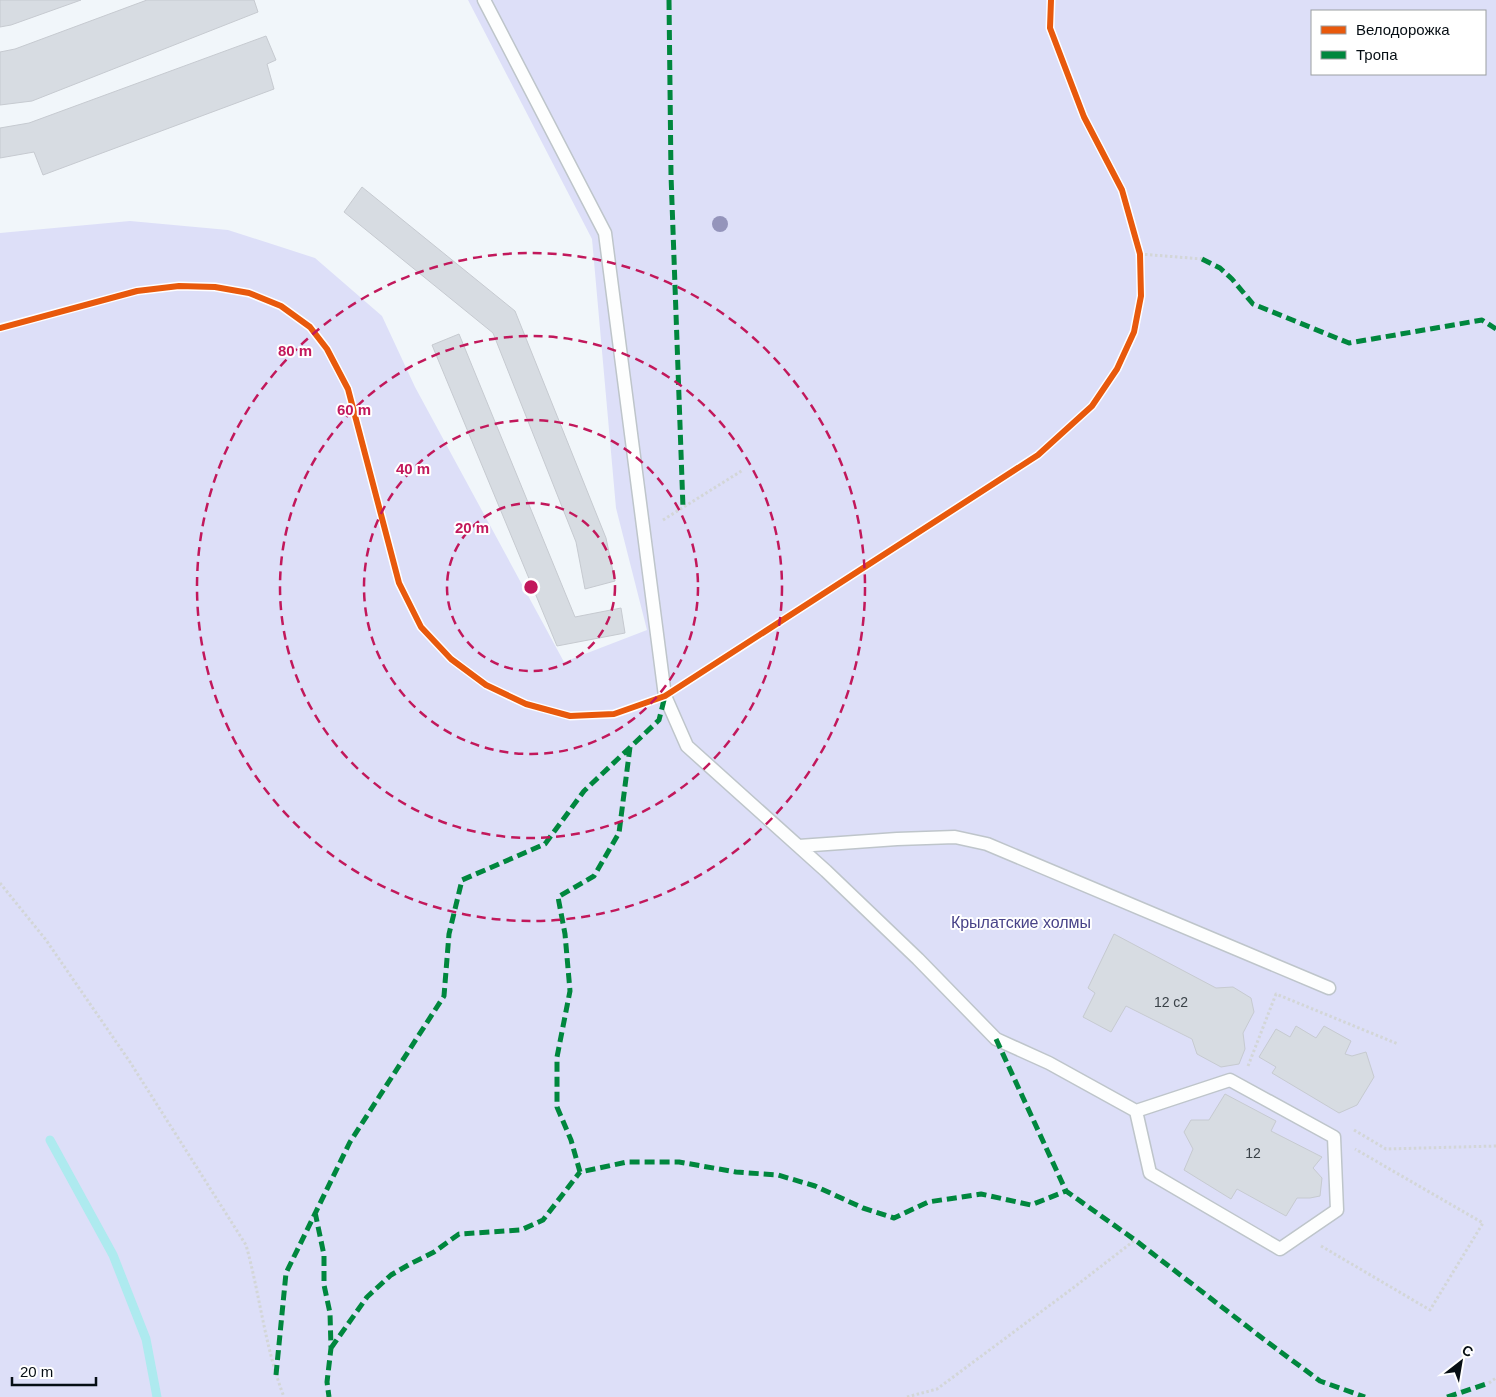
<svg xmlns="http://www.w3.org/2000/svg" width="1496" height="1397" viewBox="0 0 1496 1397" font-family="Arial,sans-serif">
	<style>
		.green { fill: #dddff8; fill-rule: evenodd }
		.lines { fill: none; stroke-linecap: round; stroke-linejoin: round }
		.stream { stroke: #aeeaef; stroke-width: 9 }
		.building { fill: #d7dce2; stroke: #c6cad0 }
		.lane-casing { stroke: #bec5ca; stroke-width: 15 }
		.path { stroke: #d3d6d7; stroke-width: 3; stroke-dasharray: 2.5 2.5; stroke-linecap: butt }
		.lane { stroke: #fdfefe; stroke-width: 12 }
		.quiet { stroke: #00873e; stroke-width: 5; stroke-dasharray: 10 5; stroke-linecap: butt }
		.cycleway-casing { stroke: #fff; stroke-width: 9 }
		.cycleway { stroke: #e8590c; stroke-width: 6 }
		.tree { fill: #9494bb }
		.ring { fill: none; stroke: #c2185b; stroke-width: 2.5; stroke-dasharray: 9 6 }
		.labels { text-anchor: middle; stroke-width: 4; stroke-linejoin: round; paint-order: stroke }
		.number-label { font-size: 14px; fill: #3a4248 }
		.park-label { font-size: 16px; fill: #484388; stroke: #fff }
		.centre { fill: #c2185b; stroke: #fff; stroke-width: 2.5 }
		.ring-label { font-size: 15px; text-anchor: middle; font-weight: bold; fill: #c2185b; stroke: #fff; stroke-width: 4; stroke-linejoin: round; paint-order: stroke }
	</style>
	<rect width="100%" height="100%" fill="#f1f6fa"/>
	<path class="green" d="M468,0H1496V1397H0V233L130,221L228,230L315,258L382,316L415,387L564,662L647,630L616,508L592,239ZM1312,11H1485V74H1312Z"/>
	<g class="lines">
		<path class="stream" d="M50,1140L113,1255L146,1339L157,1397"/>
	</g>
	<path class="building" d="M0,0H81L11,25L0,27Z
		M147,0H254L258,12L32,101L0,105V52L15,49Z
		M266,36L276,60L267,64L274,89L43,175L34,152L0,158V128L29,123Z
		M362,187L515,311L606,538L615,581L585,589L576,542L493,333L344,212Z
		M459,334L575,617L621,608L625,633L557,646L432,345Z
		M1114,934L1216,988L1233,987L1251,998L1254,1012L1243,1033L1245,1049L1239,1064L1221,1067L1197,1054L1192,1039L1126,1006L1111,1032L1083,1017L1095,993L1088,988Z
		M1296,1026L1316,1038L1324,1026L1351,1041L1345,1054L1352,1056L1366,1052L1374,1077L1357,1105L1339,1113L1272,1073L1276,1067L1259,1057L1276,1029L1290,1037Z
		M1225,1094L1276,1121L1271,1131L1322,1157L1313,1168L1322,1178L1320,1196L1310,1198H1297L1286,1216L1237,1189L1231,1199L1184,1170L1193,1149L1184,1132L1191,1120H1209Z"/>
	<g class="lines">
		<g class="lane-casing">
			<path id="lane" d="M484,0L605,233L665,696L687,746L826,871L918,959L996,1039L1049,1063L1136,1111L1150,1173L1280,1249L1337,1210L1334,1137L1230,1080L1136,1111
				M799,846L897,839L955,837L987,844L1329,988"/>
		</g>
		<path class="path" d="M1140,254L1202,259
			M663,520L743,470
			M0,883L46,940L130,1062L246,1245C260,1295 265,1348 284,1397
			M1248,1066L1276,994L1398,1044
			M1354,1130L1386,1149L1496,1146
			M1321,1246L1430,1310L1483,1223L1355,1149
			M1489,1383L1496,1378
			M907,1397L937,1389L1073,1288L1135,1240"/>
		<use href="#lane" class="lane"/>
		<path class="quiet" d="M669,0L671,175L683,508
			M1202,259L1220,268L1232,279L1253,304L1349,343L1482,320L1496,329
			M630,747L619,833L594,876L558,897L565,934L570,991L557,1057V1107L571,1140L580,1172L627,1162H679L736,1172L778,1175L815,1186L863,1208L894,1218L928,1202L981,1194L1031,1205L1066,1191
			M996,1039L1066,1191L1135,1240L1266,1341L1320,1381L1365,1397
			M315,1212L324,1255V1285L330,1313L331,1348L327,1382L329,1397
			M331,1348L367,1297L391,1275L410,1264L434,1252L459,1234L521,1230L543,1220L580,1172
			M276,1375L286,1273L350,1142L444,996L449,934L462,880L545,844L584,791L659,720L665,696
			M1447,1397L1489,1383"/>
		<g class="cycleway-casing">
			<path id="cycleway" d="M0,328L137,291L179,286L215,287L249,293L281,306L310,327L327,349L348,389L399,583L421,627L451,659L486,685L526,704L570,716L614,714L665,696L1038,455L1092,406L1117,369L1134,332L1141,296L1140,254L1122,190L1084,117L1050,28L1051,0"/>
		</g>
		<use href="#cycleway" class="cycleway"/>
	</g>
	<circle class="tree" cx="720" cy="224" r="8"/>
	<g class="ring">
		<circle cx="531" cy="587" r="84"/>
		<circle cx="531" cy="587" r="167"/>
		<circle cx="531" cy="587" r="251"/>
		<circle cx="531" cy="587" r="334"/>
	</g>
	<g class="labels">
		<g class="number-label">
			<text x="1171" y="1007">12 с2</text>
			<text x="1253" y="1158">12</text>
		</g>
		<g class="park-label">
			<text x="1021" y="928">Крылатские холмы</text>
		</g>
	</g>
	<circle cx="531" cy="587" r="8" class="centre"/>
	<g class="ring-label">
		<text x="295" y="356">80 m</text>
		<text x="354" y="415">60 m</text>
		<text x="413" y="474">40 m</text>
		<text x="472" y="533">20 m</text>
	</g>
	<rect x="1311" y="10" width="175" height="65" fill="#ffffff" stroke="#9b9fa1"/>
	<rect x="1321" y="26" width="25" height="8" fill="#e8590c" stroke="#9b9fa1"/>
	<text x="1356" y="35" font-size="15" fill="#060e14">Велодорожка</text>
	<rect x="1321" y="51" width="25" height="8" fill="#00873e" stroke="#9b9fa1"/>
	<text x="1356" y="60" font-size="15" fill="#060e14">Тропа</text>
	<g transform="translate(1461 1362) rotate(31)" stroke="#ffffff" stroke-width="4" paint-order="stroke">
	<path d="M0-4L9 19L0 12L-9 19Z" fill="#060e14"/>
	<text y="-8" font-size="14" font-weight="bold" text-anchor="middle" fill="#060e14">С</text>
	</g>
	<path d="M12 1377v8h84v-8" fill="none" stroke="#060e14" stroke-width="2.5"/>
	<text x="20" y="1377" font-size="15" fill="#060e14" stroke="#ffffff" stroke-width="4" paint-order="stroke">20 m</text>
</svg>
